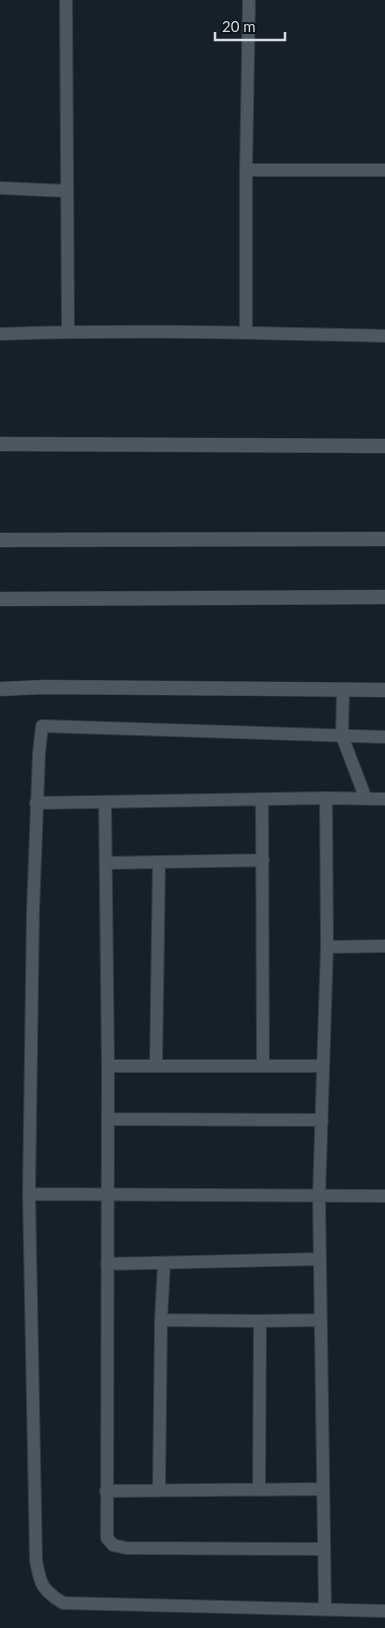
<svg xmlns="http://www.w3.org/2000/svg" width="385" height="1628" viewBox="0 0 385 1628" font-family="Lato,sans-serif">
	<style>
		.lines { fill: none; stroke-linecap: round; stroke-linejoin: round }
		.service-casing { stroke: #353b41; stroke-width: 14 }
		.minor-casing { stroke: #353b41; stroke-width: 15 }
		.tertiary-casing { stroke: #353b41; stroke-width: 15 }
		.service { stroke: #4d575f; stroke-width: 12 }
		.minor { stroke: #4d575f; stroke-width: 14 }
		.tertiary { stroke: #4d575f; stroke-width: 14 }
	</style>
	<rect width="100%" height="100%" fill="#171f27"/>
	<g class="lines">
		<g class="service-casing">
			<path id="service" d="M66,0L68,331
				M246,170H385
				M0,188L67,191
				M246,333V170L249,0
				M0,334C128,329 257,333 385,336
				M343,690L342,736L366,799
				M385,737L42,726L39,753L33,911L29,1194L36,1560C40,1584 42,1590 63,1603L385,1611
				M262,799L263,1066
				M105,802L108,1066L107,1538L113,1545L126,1548L324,1549
				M36,803L326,798L385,799
				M106,863L263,860
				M327,947L385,946
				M108,1066H323
				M156,1066L159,862
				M108,1119L322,1120
				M29,1194L385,1196
				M107,1264L320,1259
				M161,1320L260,1321L321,1320
				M259,1489L260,1321
				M159,1490L161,1320L164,1263
				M106,1491L323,1489
				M325,1609L319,1196L327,947L326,798"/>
		</g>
		<g class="minor-casing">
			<path id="minor" d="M0,444L385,446
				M0,689L44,687L385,690"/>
		</g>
		<g class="tertiary-casing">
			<path id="tertiary" d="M0,540L385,539
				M0,599L385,597"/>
		</g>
		<use href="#service" class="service"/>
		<use href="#minor" class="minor"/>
		<use href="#tertiary" class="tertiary"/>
	</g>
	<path d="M215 32v8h70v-8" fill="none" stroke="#d5dbe0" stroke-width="2.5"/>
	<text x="222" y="32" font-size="15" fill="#d5dbe0" stroke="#0e161d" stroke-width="4" paint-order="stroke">20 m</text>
</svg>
